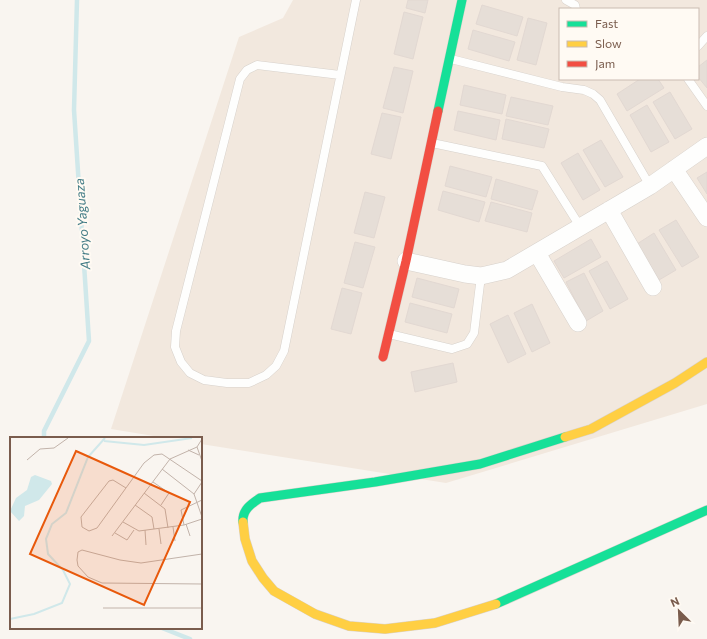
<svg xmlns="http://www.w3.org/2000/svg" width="707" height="639" viewBox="0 0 707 639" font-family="Commissioner,sans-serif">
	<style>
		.residential { fill: #f2e8de; fill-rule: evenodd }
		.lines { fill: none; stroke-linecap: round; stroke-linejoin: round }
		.stream { stroke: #d0e8ea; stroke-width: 4.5 }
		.building { fill: #e6ded7; stroke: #e2d8d2 }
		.lane-casing { stroke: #d7d1cb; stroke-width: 9 }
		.street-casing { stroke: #d7d1cb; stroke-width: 18 }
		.fast-casing { stroke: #d9d2cb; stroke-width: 10 }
		.slow-casing { stroke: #d9d2cb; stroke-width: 10 }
		.jam-casing { stroke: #d9d2cb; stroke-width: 10 }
		.lane { stroke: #fefefd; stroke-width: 8 }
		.street { stroke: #fefefd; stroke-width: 17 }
		.fast { stroke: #16e098; stroke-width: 9 }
		.slow { stroke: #ffcf43; stroke-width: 9 }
		.jam { stroke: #f24e42; stroke-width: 9 }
		.labels { text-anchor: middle; stroke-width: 4; stroke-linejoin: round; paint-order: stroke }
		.water-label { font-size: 13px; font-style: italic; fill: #437c86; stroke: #fffaf3 }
		.inset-river { fill: none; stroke: #d0e8ea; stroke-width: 2 }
		.inset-road { fill: none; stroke: #c2b3aa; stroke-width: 1 }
		.view { fill: #e8590c; fill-opacity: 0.15; stroke: #e8590c; stroke-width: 2 }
		.inset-edge { fill: none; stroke: #7a5c4d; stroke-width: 2 }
	</style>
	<rect width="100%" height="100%" fill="#f9f5f0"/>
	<path class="residential" d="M293,0H707V404L446,483L201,444V438H166L111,429L239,37L283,18ZM560,9H698V79H560Z"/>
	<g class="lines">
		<path class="stream" d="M44,438V431L89,341L74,110L77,0
			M162,628L190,639"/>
	</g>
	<path class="building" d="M408,0H428L425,13L406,8Z
		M482,5L523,17L517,36L476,24Z
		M404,12L423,17L413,59L394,54Z
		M528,18L547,23L536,65L517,60Z
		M473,30L515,42L509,61L468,49Z
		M707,60V88L698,77V67Z
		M394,67L413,71L403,113L383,108Z
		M640,79H658L664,88L627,111L617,94Z
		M464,85L506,95L502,114L460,105Z
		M670,92L692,129L675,139L653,102Z
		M511,97L553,106L548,125L506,116Z
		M647,105L669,142L651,152L630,115Z
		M458,111L500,120L496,140L454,130Z
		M382,113L401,117L391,159L371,154Z
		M506,119L549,129L544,148L502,139Z
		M601,140L623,177L605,187L583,150Z
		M578,153L600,190L583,200L561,163Z
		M450,166L492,177L486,197L445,186Z
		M707,172V194L697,178Z
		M496,179L538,191L532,210L491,199Z
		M443,191L485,202L479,222L438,210Z
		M365,192L385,197L374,238L354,233Z
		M491,202L532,213L527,232L485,221Z
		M676,220L699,257L682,267L659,230Z
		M654,233L676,270L659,280L637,244Z
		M591,239L601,257L564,278L554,261Z
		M355,242L375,247L363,288L344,283Z
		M607,261L628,299L610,309L589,271Z
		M584,273L603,311L586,321L566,282Z
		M417,278L459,289L454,308L412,297Z
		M342,288L362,293L351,334L331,329Z
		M410,303L452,314L447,333L405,322Z
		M532,304L550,343L532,352L514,313Z
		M508,315L526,354L508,363L490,324Z
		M453,363L457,382L415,392L411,372Z"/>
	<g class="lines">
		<g class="lane-casing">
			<path id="lane" d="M566,0L575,5L576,9
				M698,46L707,36
				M451,59L562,87L584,90L593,94L600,100L650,186
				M340,75L257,65L247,70L240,79L176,331L175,347L181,362L190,373L204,380L227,383H249L266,375L276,366L284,351L356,0
				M688,79L707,106
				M432,143L542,166L581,228
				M389,334L452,349L467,344L474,333L481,276"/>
		</g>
		<g class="street-casing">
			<path id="street" d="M674,169L707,218
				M609,210L653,287
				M537,253L578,323
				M406,261L465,274L481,276L507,270L650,186L707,146"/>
		</g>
		<g class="fast-casing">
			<path id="fast" d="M438,111L462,0
				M243,522C242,510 251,504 260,498L375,482L480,464L565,437
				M496,604L707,510"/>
		</g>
		<g class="slow-casing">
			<path id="slow" d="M565,437L591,429L675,383L707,362
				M243,522L245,539L252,561L263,578L274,591L315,614L349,626L385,629L435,623L496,604"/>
		</g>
		<g class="jam-casing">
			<path id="jam" d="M383,357L406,261L438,111"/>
		</g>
		<use href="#lane" class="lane"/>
		<use href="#street" class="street"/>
		<use href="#fast" class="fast"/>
		<use href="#slow" class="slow"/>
		<use href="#jam" class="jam"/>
	</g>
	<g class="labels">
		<g class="water-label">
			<text transform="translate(82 224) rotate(-94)" y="5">Arroyo Yaguaza</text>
		</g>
	</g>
	<g transform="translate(10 437)">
		<rect width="192" height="192" fill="#f9f5f0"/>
		<path d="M25,38L41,44L42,47L29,63L15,69L14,79L9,84L0,74L6,61L17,53L21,40Z" fill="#d0e8ea"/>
		<path class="inset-river" d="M94,4L134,8L182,1M0,182L24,177L52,166L60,147L53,133L38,117L36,102L42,87L56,76L78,20L95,1"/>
		<path class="inset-road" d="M192,2L187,10L192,24M178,13L189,18M17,23L30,12L44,11L58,1M152,32L184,57M143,45L159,56L151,68M192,45L184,57L192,80M116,51L103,43L99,44L71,80L72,90L79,94L87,91L134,26L144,18L152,17L192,44M134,56L155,72L158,91M125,68L142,80L144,92M113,85L129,94L174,88L192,82M176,87L180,99M174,88L171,73L192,63M163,90L165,104M149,92L151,107M135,93L136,108M105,96L117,103L124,93M102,99L160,22L187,10M192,117L131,126L110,123L72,113L68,115L67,123L68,129L78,140L92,146L192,147M93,171H192"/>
		<path class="view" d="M66,14L180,65L134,168L20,117Z"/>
		<rect width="192" height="192" class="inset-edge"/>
	</g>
	<rect x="559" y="8" width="140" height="72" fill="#fffaf3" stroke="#cabbb1"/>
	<rect x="567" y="21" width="20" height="6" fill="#16e098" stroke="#cabbb1"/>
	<text x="595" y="28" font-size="12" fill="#7a5c4d">Fast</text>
	<rect x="567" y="41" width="20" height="6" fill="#ffcf43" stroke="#cabbb1"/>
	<text x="595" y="48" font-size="12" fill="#7a5c4d">Slow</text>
	<rect x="567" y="61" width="20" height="6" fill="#f24e42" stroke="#cabbb1"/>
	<text x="595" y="68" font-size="12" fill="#7a5c4d">Jam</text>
	<g transform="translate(679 611) rotate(336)" stroke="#fffaf3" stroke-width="3" paint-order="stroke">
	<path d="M0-3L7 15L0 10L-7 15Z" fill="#7a5c4d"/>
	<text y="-6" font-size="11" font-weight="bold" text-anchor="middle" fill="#7a5c4d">N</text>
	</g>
</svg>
